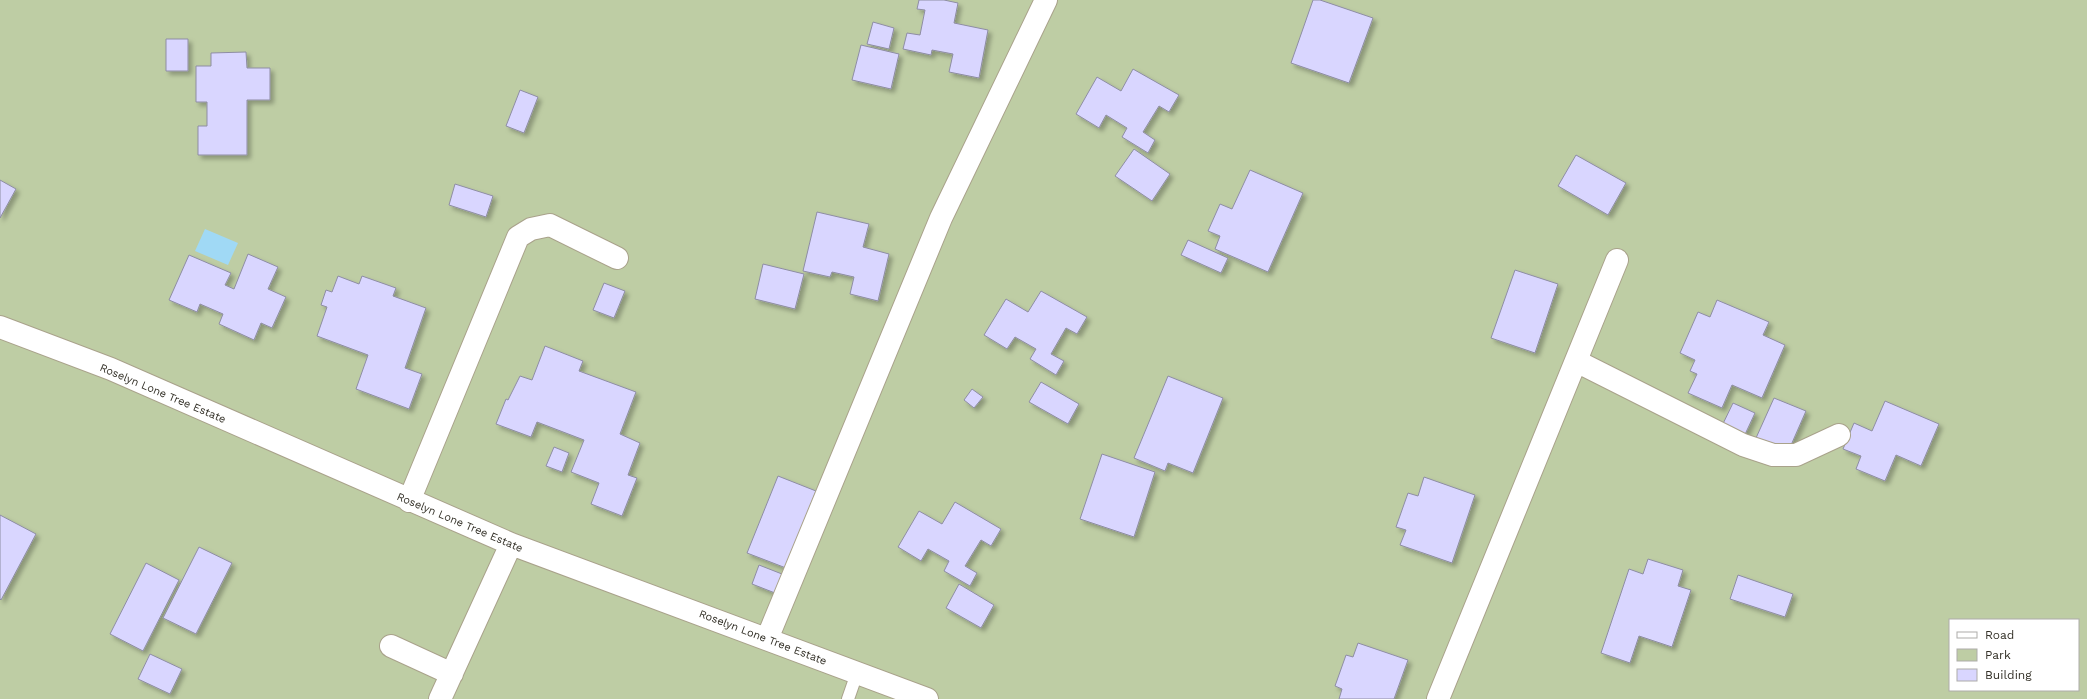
<svg xmlns="http://www.w3.org/2000/svg" width="2087" height="699" viewBox="0 0 2087 699" font-family="'Work Sans',sans-serif">
	<style>
		.green { fill: #becda4; fill-rule: evenodd }
		.water { fill: #a0d9f5 }
		.building { fill: #d9d6ff; stroke: #8e8da3; filter: url(#shadow) }
		.lines { fill: none; stroke-linecap: round; stroke-linejoin: round }
		.lane-casing { stroke: #a9a28b; stroke-width: 14 }
		.street-casing { stroke: #a9a28b; stroke-width: 24 }
		.lane { stroke: #fff; stroke-width: 12 }
		.street { stroke: #fff; stroke-width: 22 }
		.labels { text-anchor: middle; stroke-width: 4; stroke-linejoin: round; paint-order: stroke }
		.street-label { font-size: 11px; fill: #333027; stroke: #fff }
	</style>
	<defs>
		<filter id="shadow"><feDropShadow dx="3.5" dy="3.5" stdDeviation="2" flood-color="#0004"/></filter>
	</defs>
	<rect width="100%" height="100%" fill="#fef6de"/>
	<path class="green" d="M0,0H2087V699H0ZM1950,620H2078V690H1950Z"/>
	<path class="water" d="M205,229L238,243L228,265L195,251Z"/>
	<path class="building" d="M919,0H944L958,3L954,23L988,30L979,78L949,72L953,54L932,50L931,55L903,49L907,33L920,35L925,10L917,9Z
		M1313,0H1320L1373,18L1349,83L1291,63Z
		M873,22L894,28L889,49L867,44Z
		M166,39H188V71H166Z
		M861,45L899,54L891,89L852,80Z
		M246,52L247,68H270V100H247V155H198V126H207V102H196V66H211V53Z
		M1133,69L1179,95L1169,112L1159,106L1143,132L1155,140L1148,153L1122,137L1127,128L1106,115L1099,128L1076,114L1097,77L1121,91Z
		M520,90L538,97L524,133L506,126Z
		M1134,149L1170,174L1152,201L1115,176Z
		M1576,155L1626,183L1608,215L1558,186Z
		M1250,170L1303,193L1268,272L1215,249L1220,236L1208,231L1220,204L1232,209Z
		M0,180L16,189L0,218Z
		M455,184L493,196L486,217L449,205Z
		M817,212L869,224L863,247L889,254L878,301L850,294L854,277L832,272L830,277L803,271Z
		M1188,240L1228,258L1221,273L1181,255Z
		M248,254L278,267L268,289L286,297L272,328L261,323L254,340L219,324L223,314L200,304L197,312L169,300L189,255L231,273L225,285L234,289Z
		M763,264L804,274L795,309L755,299Z
		M1515,270L1558,284L1535,353L1491,338Z
		M338,276L359,284L362,276L396,288L393,296L426,308L405,368L422,374L409,409L356,389L368,355L317,336L327,307L321,305L326,290L332,292Z
		M604,283L625,291L614,318L593,310Z
		M1041,291L1087,317L1077,334L1066,328L1051,354L1064,361L1056,375L1030,359L1036,349L1015,337L1007,349L984,335L1006,299L1028,312Z
		M1717,300L1769,322L1763,335L1785,345L1762,398L1732,385L1722,408L1688,393L1697,374L1690,371L1695,360L1680,353L1698,312L1710,317Z
		M545,346L583,361L579,371L636,392L620,434L640,443L628,475L637,478L622,516L591,504L599,483L571,472L584,440L537,422L531,437L496,424L506,399L508,400L520,376L532,380Z
		M1168,376L1223,398L1193,473L1168,463L1165,471L1134,458Z
		M1041,382L1079,404L1068,424L1029,402Z
		M972,389L983,397L974,408L964,400Z
		M1774,398L1806,411L1788,452L1756,438Z
		M1885,401L1939,424L1921,466L1896,455L1885,481L1856,469L1861,456L1843,449L1854,423L1872,431Z
		M1733,403L1755,413L1741,443L1719,432Z
		M554,447L569,453L562,472L546,466Z
		M1102,454L1155,472L1134,537L1080,519Z
		M778,476L816,491L786,568L747,553Z
		M1424,477L1475,495L1452,563L1400,545L1406,530L1396,527L1408,493L1418,496Z
		M955,502L1001,529L991,546L981,540L965,566L977,573L970,586L944,571L949,561L928,549L921,561L898,547L919,511L942,524Z
		M0,515L36,534L1,600L0,599Z
		M199,547L232,563L196,634L163,618Z
		M1648,559L1683,570L1678,586L1691,590L1672,647L1639,636L1630,663L1601,653L1629,569L1643,574Z
		M146,563L179,580L143,651L110,634Z
		M759,565L782,574L775,593L752,584Z
		M1738,575L1793,594L1785,617L1730,599Z
		M959,584L994,605L981,628L946,608Z
		M1358,643L1408,660L1394,699H1339L1342,689L1335,686L1346,655L1353,657Z
		M150,654L182,669L170,694L138,679Z"/>
	<g class="lines">
		<g class="lane-casing">
			<path id="lane" d="M848,699L857,673"/>
		</g>
		<g class="street-casing">
			<path id="street" d="M0,327L111,369L511,544L927,699
				M1576,361L1743,445L1773,455H1796L1839,435
				M409,501L518,237L531,229L550,225L617,258
				M767,639L941,218L1046,0
				M391,646L452,674
				M440,699L511,544
				M1438,699L1617,260"/>
		</g>
		<use href="#lane" class="lane"/>
		<use href="#street" class="street"/>
	</g>
	<g class="labels">
		<g class="street-label">
			<text transform="translate(163 393) rotate(23)" y="4">Roselyn Lone Tree Estate</text>
			<text transform="translate(460 522) rotate(23)" y="4">Roselyn Lone Tree Estate</text>
			<text transform="translate(763 637) rotate(21)" y="4">Roselyn Lone Tree Estate</text>
		</g>
	</g>
	<rect x="1949" y="619" width="130" height="72" fill="#ffffff" stroke="#adaca9"/>
	<rect x="1957" y="632" width="20" height="6" fill="#ffffff" stroke="#adaca9"/>
	<text x="1985" y="639" font-size="12" fill="#333027">Road</text>
	<rect x="1957" y="649" width="20" height="12" fill="#becda4" stroke="#adaca9"/>
	<text x="1985" y="659" font-size="12" fill="#333027">Park</text>
	<rect x="1957" y="669" width="20" height="12" fill="#d9d6ff" stroke="#adaca9"/>
	<text x="1985" y="679" font-size="12" fill="#333027">Building</text>
</svg>
